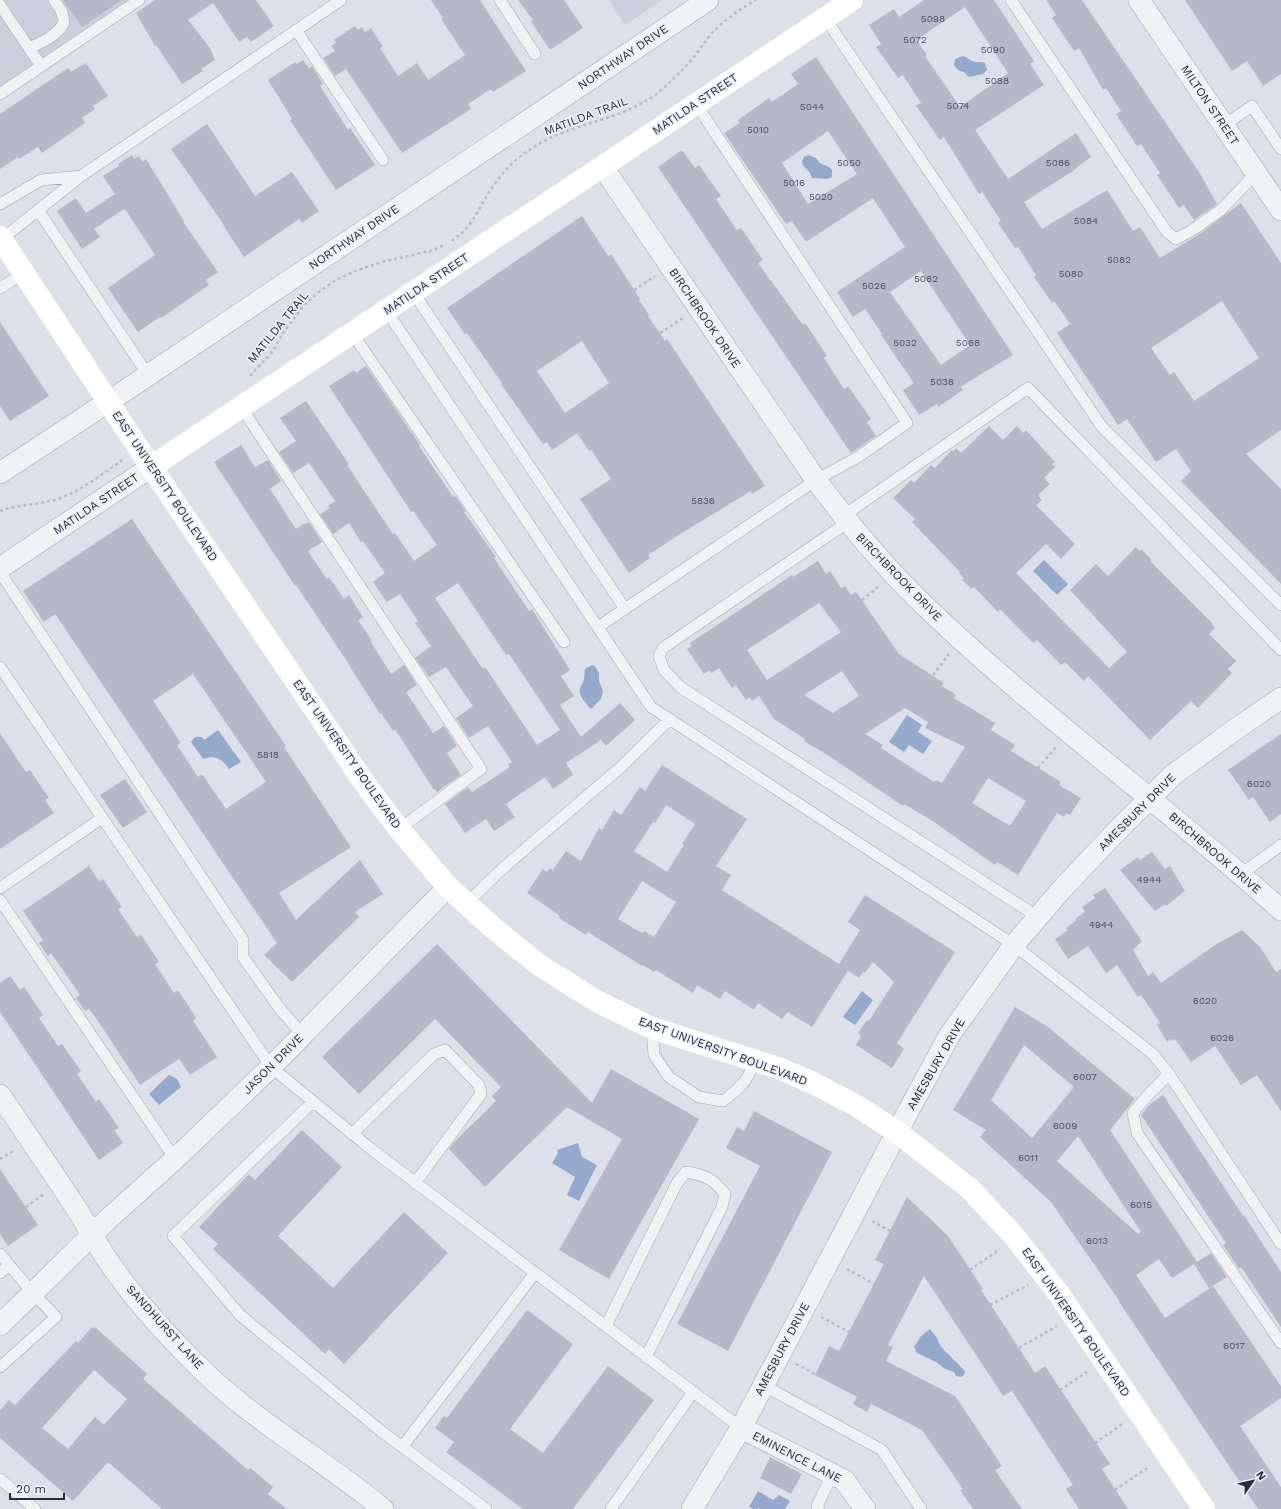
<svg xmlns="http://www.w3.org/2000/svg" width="1281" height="1509" viewBox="0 0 1281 1509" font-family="'Work Sans',sans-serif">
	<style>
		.built { fill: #cacfdb }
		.water { fill: #93aacd }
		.building { fill: #b3b9c6; fill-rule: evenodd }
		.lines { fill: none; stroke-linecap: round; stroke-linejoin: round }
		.lane-casing { stroke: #a2a6b3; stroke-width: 12 }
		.street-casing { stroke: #a2a6b3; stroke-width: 22 }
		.path { stroke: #b7bbc3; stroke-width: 2.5; stroke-dasharray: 3 3; stroke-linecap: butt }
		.lane { stroke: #f0f2f6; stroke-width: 11 }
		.street { stroke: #f0f2f6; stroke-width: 21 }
		.secondary { stroke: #fff; stroke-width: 22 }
		.labels { text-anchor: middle; stroke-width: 3; stroke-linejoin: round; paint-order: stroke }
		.number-label { font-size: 10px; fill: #484f62 }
		.street-label { font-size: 12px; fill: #252c41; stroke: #ecf0f6 }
	</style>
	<rect width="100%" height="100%" fill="#dde0e9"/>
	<path class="built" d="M0,0H129L0,87Z
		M609,0H662L625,25Z"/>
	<path class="water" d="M963,56C967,57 968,59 972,61C976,63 981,61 985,63L987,70L983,74L969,77L964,72L958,70L954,65L955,59Z
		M808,155L816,158C821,167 826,163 832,170V177L827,179L812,178C811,176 811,174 809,172C805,166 799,165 804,157Z
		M1044,560L1068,584L1057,595L1033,571Z
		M592,665L595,666L599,673V681L603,691L601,699L591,709L589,707C585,702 578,695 580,688C581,685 584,682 584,679C585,676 584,673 585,669Z
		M907,715L922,725L918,732L932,741L923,754L909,745L904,752L889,742Z
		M218,730L241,762L229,769C223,760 215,754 203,759L191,742L195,737H202L204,740Z
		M862,991L873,1000L855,1025L843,1017Z
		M169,1075L177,1079L181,1087L159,1105L149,1094Z
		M578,1143L582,1157L597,1165L579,1201L567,1195L575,1177L552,1163L558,1153L557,1150Z
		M930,1329L937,1338L941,1347L963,1369L965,1372L964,1375L961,1377L956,1376L954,1372L945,1369L936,1362L917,1353L914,1347L921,1336Z
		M758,1491L773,1500L779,1495L790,1501L785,1509H761L758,1508L757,1509H753L749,1507Z"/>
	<path class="building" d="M63,0H122L82,27Z
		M155,0H256L274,26L251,42L247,37L239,42L213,3L188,20L210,48L215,60L201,69L203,71L182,84L156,45L155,46L136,13Z
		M431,0H480L526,71L493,92L491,89L468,104L471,109L402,153L346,69L335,76L323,58L335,51L331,46L336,43L334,40L355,26L358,30L362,27L365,32L371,28L383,47L380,48L398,76L417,63L428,80L465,55L441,19L443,18Z
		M518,0H564L583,28L550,50L531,21L533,20Z
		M924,0H994L1034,61L1030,64L1044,85L975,130L1008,179L1076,133L1091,157L1076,168V169L1024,202L1042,229L1107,190L1133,231L1140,227L1160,258L1198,235L1241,203L1281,263V430L1246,454L1281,489V584L1181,481L1191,471L1176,449L1156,462L1127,419L1118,425L1057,333L1070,324L1054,301L1052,303L1034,277L1036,275L1018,247L1015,248L998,223L1001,221L982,192L979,194L944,137L940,140L916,106L921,103L903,75L898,78L876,47L881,44L869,25L894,9L899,17ZM965,7L1008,73L960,107L925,56L927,55L916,40ZM1222,301L1259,358L1194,401L1174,372L1170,375L1151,348Z
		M1046,0H1082L1199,172L1217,204L1194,220L1184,205L1179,208L1157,175L1160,173L1141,144L1137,146L1116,114L1121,111L1106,88L1103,90L1079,48L1074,51L1052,18L1056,15Z
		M1185,0H1281V74L1263,86L1247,61L1232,71Z
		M816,57L1013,355L960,387L963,390L938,407L937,404L919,415L903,390L914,383L881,335L882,334L865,309L853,317L837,292L905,247L873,198L806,242L792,221L786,224L724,133L740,123L738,120L769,98L772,102L798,84L791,74ZM828,131L857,174L808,204L782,163ZM921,271L970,345L941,365L890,292Z
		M303,60L309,68L312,66L323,84L320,86L348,130L350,128L375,165L336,190L290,120L292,119L268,80L295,62L297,64Z
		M86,63L108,96L93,106L95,109L82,118L85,123L42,153L38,147L19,159L18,157L0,169V114L68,68L71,72Z
		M207,124L255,196L292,172L319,211L302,223L299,219L244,257L223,225H224L171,149Z
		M682,150L695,168L699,165L721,196L716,199L737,230L741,228L763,260L758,263L803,325L805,323L827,356L824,358L844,389L848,386L871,419L867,422L876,436L854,451L851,453L658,167Z
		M132,155L134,159L139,156L142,162L146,159L184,221L183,222L218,272L206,280L209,285L161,318L160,317L138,332L108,288L155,255L127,212L124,209L94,229L100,237L82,249L57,211L76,198L86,213L115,194L103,176L119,166L118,164Z
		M582,216L608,256L611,254L640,299L639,300L649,315L648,316L665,341L667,339L765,486L752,494L751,491L677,536L648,555L650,558L629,573L580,499L611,479L591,450L589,451L577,433L552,450L547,442L543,444L501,384L502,383L476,346L467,333L465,334L447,308ZM582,341L609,383L565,413L537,371Z
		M0,322L49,396L10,421L0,406Z
		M366,366L420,445L419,446L453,497L455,496L466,511L464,512L496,557L494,558L529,611L532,609L570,670L561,676L574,696L560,705L581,737L620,703L635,720L606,746L601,740L566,763L573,775L553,789L545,777L506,804L515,817L494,831L486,819L465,833L445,804L468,787L472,792L510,767L508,764L512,762L488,726L469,738L456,718L473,706L446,667L429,677L415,658L431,646L415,623L418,621L400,594L387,602L386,601L373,582L385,573L363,541L361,542L349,523L333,534L320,514L330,508L328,506L335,501L309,463L293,473L279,452L296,441L280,418L306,401L349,464L347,465L393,534L395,533L414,561L437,545L413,511L411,512L329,386L354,370L356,373ZM458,583L506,655L509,654L560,730L537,745L485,667L483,669L435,598Z
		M989,426L1003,440L1017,426L1023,433L1026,430L1055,462L1052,464L1055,467L1044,478L1050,484L1038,495L1042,500L1036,505L1075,544L1061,559L1046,544L1016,573L1109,668L1127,652L1070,590L1096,564L1108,576L1136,547L1140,551L1141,549L1151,559L1150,561L1213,624L1212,625L1215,628L1209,634L1236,661L1228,669L1232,673L1198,708L1191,701L1150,740L1088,676L1084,681L1065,662L1061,665L1037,640L1033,643L1000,609L998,612L974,587L972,589L962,580L964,578L959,573L960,572L912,522L915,519L893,498L911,480L914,483L931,465L935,468L952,450L954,451L956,448L961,453Z
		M241,445L255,467L268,460L281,481L270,489L296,529L305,523L306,524L309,522L322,542L308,551L327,579L329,577L344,599L349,595L363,617L358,620L372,641L371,642L391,674L404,665L417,685L406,692L433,733L444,726L457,746L447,753L461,775L437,792L435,789L434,790L395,729L393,731L381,713L380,714L350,667H351L296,585L295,586L214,462Z
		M132,519L286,746L284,747L351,847L279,893L296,920L360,860L383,894L355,912L359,917L292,982L264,955L277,943L55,614L44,622L23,591ZM193,674L266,782L226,809L202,774L198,777L177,745L181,743L153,701Z
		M818,561L826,574L830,571L841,588L845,586L851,595L856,592L899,654L944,683L942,686L956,695L954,698L995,723L991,730L1015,745L1011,751L1061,782L1059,785L1081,798L1070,815L1066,813L1064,817L1057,813L1018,875L997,862L995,865L931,820L904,804L903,806L829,756L804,741L805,739L774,719L759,696L752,701L750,697L746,700L736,685L732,688L719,668L712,673L710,670L704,674L687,649L692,646L690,643L792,575L793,577ZM819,603L841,632L767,680L747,650ZM842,671L859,696L833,713L804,695ZM905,708L928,722L925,728L965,747L942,783L936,780L934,782L881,748L883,745L865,734ZM988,778L1026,801L1010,826L972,803Z
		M0,733L26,772L30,770L49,798L45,800L54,813L0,849Z
		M1281,734V814L1270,822L1253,797L1249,800L1228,770Z
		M662,765L747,819L716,866L731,875L722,890L839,964L860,930L848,922L865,895L955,952L897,1043L904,1049L892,1068L856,1045L861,1036L858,1033L867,1020L869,1021L894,982L873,962L865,973L863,972L859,978L848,971L812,1027L788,1012L782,1019L758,1003L754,1010L725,991L720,999L697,985L693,993L656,970L654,972L643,965L642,966L588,932L586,935L559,918L560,916L527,893L543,869L547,872L550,868L553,870L566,851L581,861L599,828L602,830L614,810L621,815L640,787L645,791ZM666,805L695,824L682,844L684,845L667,872L634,851L653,822L655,823ZM642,881L676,902L654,937L644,931L642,933L618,919Z
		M125,779L147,812L123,828L100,795Z
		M1152,852L1165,869L1170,866L1185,891L1166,906L1165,904L1155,911L1120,870L1138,857L1140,860Z
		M89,866L99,881L103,879L122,907L118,909L137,937L141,935L159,962L155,964L174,993L178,990L196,1018L193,1021L217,1057L190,1075L179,1059L140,1085L98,1021L89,1009L85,1011L76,998L80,995L51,953L48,956L39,943L43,940L23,911Z
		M1105,888L1142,941L1133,950L1148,976L1153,972L1161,983L1215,945L1242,930L1260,947L1276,972L1281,969V1111L1257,1075L1241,1085L1215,1046L1191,1062L1175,1039L1172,1041L1171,1039L1167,1042L1157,1025L1160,1023L1141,995L1138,997L1117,965L1106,973L1088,946L1068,959L1055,939L1068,930L1066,928L1077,920L1075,919L1085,912L1082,907L1095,898L1093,895Z
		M437,944L592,1103L611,1069L699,1119L609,1279L559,1250L622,1139L567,1107L485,1187L449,1149L454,1142L496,1101L492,1096L501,1087L435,1019L359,1094L322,1057Z
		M10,976L20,990L24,987L43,1015L39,1018L58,1046L62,1044L81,1071L77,1074L96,1102L99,1099L119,1128L114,1130L123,1143L99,1160L0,1012V983Z
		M1015,1007L1048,1027L1135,1099L1110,1130L1197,1262L1172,1278L1159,1259L1136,1275L1165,1318L1213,1286L1281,1386V1398L1240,1426L1281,1487V1509H1258L1119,1302H1120L1051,1202L980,1137L986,1130L953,1110ZM1024,1045L1074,1087L1032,1138L991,1100ZM1078,1136L1141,1232L1138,1234L1057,1161Z
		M1163,1095L1243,1216L1244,1215L1281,1272V1327L1241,1267L1239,1269L1223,1245L1226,1243L1141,1115L1150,1104Z
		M754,1111L832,1152L728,1351L677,1324L760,1166L726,1148L737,1127L744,1131Z
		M302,1130L342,1167L278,1236L333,1288L404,1212L448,1253L344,1364L329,1349L325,1354L213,1249L218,1244L199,1227L249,1174L255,1180Z
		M0,1169L38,1225L8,1246L0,1234Z
		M907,1197L948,1236L983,1289L981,1290L1035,1373L1045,1366L1110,1464L1102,1469L1128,1509H1079L1066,1489L1073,1485L1012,1391L1003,1396L924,1276L888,1345L893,1347L886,1361L955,1396L1002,1466L995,1470L1022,1509H973L960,1490L963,1489L922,1430L871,1404L867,1412L853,1404L857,1397L815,1375L829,1346L839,1351L884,1264L875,1260Z
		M1211,1253L1227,1277L1209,1288L1194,1264Z
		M527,1310L573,1344L510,1429L543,1453L608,1366L654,1400L573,1509H523L446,1452L454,1442L435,1428L444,1416L447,1418Z
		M92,1327L94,1329L95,1327L147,1374L143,1379L248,1470L250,1468L273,1487L268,1494L287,1509H162L108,1462L73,1501L0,1438V1411L9,1400L15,1405L76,1341L78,1343ZM94,1370L127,1399L104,1425L95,1417L68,1449L42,1428Z
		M770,1457L802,1474L791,1494L760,1478Z"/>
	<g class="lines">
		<g class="lane-casing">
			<path id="lane" d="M500,0L535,54
				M1011,0L1167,232L1176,239L1194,229L1222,209L1256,173
				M0,5L41,66
				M825,18L1102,427L1281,605
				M296,30L383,160
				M29,48C43,42 56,36 64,23L62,12L54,0
				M0,94L139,0
				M1224,125L1252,106L1281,149
				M0,204L41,180L81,176
				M38,210L148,375
				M2,239L81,176L341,0
				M0,288L24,273
				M413,292L625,609
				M386,310L651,707L1014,945L1153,1054L1169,1074L1281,1244
				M352,333L564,642
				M241,407L481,769L399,829
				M843,516L1028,388L1281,650
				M848,522L663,648L659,656L664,670L680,687L1038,917
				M0,572L243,940V957L280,1009L302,1034
				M598,627L816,480L858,457L907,423L696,104
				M0,667L271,1067L371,1149L741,1428
				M1241,874L1281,845
				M0,888L102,818
				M0,900L175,1159
				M466,904L502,869L622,766L670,719
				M652,1028L654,1055L669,1077L699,1097L723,1101C740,1088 748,1081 755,1060
				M1169,1074L1147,1096L1133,1113L1137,1133L1281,1343
				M313,1102L173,1236L240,1315L381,1431L486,1509
				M352,1134L434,1054L445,1050L479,1085L481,1094L415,1183
				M0,1254L9,1265L0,1273
				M606,1326L677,1183L686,1172C706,1175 713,1179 725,1194L722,1207L646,1357
				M0,1367L56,1317L33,1293L9,1265
				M763,1385L882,1450L921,1509
				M402,1447L535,1273
				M0,1479L35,1509
				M611,1509L693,1392
				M819,1509L817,1506L832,1475"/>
		</g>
		<g class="street-casing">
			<path id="street" d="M1139,0L1281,210
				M602,166L816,480C849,524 884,567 924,605C1037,714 1165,805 1281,910
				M0,473L126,390L708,0
				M0,568L151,467
				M0,1095C25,1132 50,1168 74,1205C87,1224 96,1244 109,1262C133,1298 164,1332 195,1363C251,1420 322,1458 383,1509
				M0,1325L33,1293L107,1220L175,1159L271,1067L448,887
				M741,1428L844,1480L865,1509
				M692,1509L741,1428L897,1132L949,1036L1014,945L1062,889L1113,835L1173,775L1233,731L1281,698"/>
		</g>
		<path class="path" d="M452,241C457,236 464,232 468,226C478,214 483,200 492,188C501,174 514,160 528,151C566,123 616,123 655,95C669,84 681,72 692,59C700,50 706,39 714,31C726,19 741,8 756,0
			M634,290L655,276
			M660,333L683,318
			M250,376L273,351L283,333L300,310L315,295L334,281L355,271L382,262L434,250L446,244
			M0,511C19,504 39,505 58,499C82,491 103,473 124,459
			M862,600L878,587
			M933,675L949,654
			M1038,768L1056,747
			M0,1159L15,1150
			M26,1207L44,1194
			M872,1221L890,1231
			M847,1269L874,1284
			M970,1270L1000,1249
			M990,1305L1028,1285
			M821,1317L849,1332
			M1019,1348L1057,1326
			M796,1364L815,1374
			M1060,1390L1087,1372
			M1095,1443L1122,1424
			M1115,1490L1150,1466"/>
		<use href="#lane" class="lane"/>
		<use href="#street" class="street"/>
		<path class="secondary" d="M0,237L151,467L368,788L399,829L448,887L492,927L539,965L598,1002L652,1028L778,1068L811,1082L857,1106L897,1132L969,1188L1015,1237L1059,1294L1204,1509
			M151,467L852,0"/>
	</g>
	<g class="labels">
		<g class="number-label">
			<text x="933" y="22">5098</text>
			<text x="915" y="43">5072</text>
			<text x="993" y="53">5090</text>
			<text x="997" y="84">5088</text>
			<text x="958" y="109">5074</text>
			<text x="812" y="110">5044</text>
			<text x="758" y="133">5010</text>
			<text x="849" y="166">5050</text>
			<text x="1058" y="166">5086</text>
			<text x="794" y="186">5016</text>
			<text x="821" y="200">5020</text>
			<text x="1086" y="224">5084</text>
			<text x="1119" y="263">5082</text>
			<text x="1071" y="277">5080</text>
			<text x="926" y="282">5062</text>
			<text x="874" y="289">5026</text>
			<text x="905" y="346">5032</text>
			<text x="968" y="346">5068</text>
			<text x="942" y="385">5038</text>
			<text x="703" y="504">5836</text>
			<text x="268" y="758">5818</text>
			<text x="1259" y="787">6020</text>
			<text x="1149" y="883">4944</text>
			<text x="1101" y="928">4944</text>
			<text x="1205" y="1004">6020</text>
			<text x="1222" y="1041">6026</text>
			<text x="1085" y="1080">6007</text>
			<text x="1065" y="1129">6009</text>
			<text x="1028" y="1161">6011</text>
			<text x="1141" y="1208">6015</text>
			<text x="1097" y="1244">6013</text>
			<text x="1234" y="1349">6017</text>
		</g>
		<g class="street-label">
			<text transform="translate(623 57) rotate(-34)" y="4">NORTHWAY DRIVE</text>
			<text transform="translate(695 104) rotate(-34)" y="4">MATILDA STREET</text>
			<text transform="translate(1210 105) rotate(56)" y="4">MILTON STREET</text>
			<text transform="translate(586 116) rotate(-21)" y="4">MATILDA TRAIL</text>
			<text transform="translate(354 237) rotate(-34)" y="4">NORTHWAY DRIVE</text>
			<text transform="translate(426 284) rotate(-34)" y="4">MATILDA STREET</text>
			<text transform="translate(705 318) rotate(56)" y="4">BIRCHBROOK DRIVE</text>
			<text transform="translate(278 327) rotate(-51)" y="4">MATILDA TRAIL</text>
			<text transform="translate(165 486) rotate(56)" y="4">EAST UNIVERSITY BOULEVARD</text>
			<text transform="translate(96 504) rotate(-34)" y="4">MATILDA STREET</text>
			<text transform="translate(899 577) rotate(46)" y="4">BIRCHBROOK DRIVE</text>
			<text transform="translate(347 754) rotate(55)" y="4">EAST UNIVERSITY BOULEVARD</text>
			<text transform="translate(1137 812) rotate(-45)" y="4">AMESBURY DRIVE</text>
			<text transform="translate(1215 853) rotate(41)" y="4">BIRCHBROOK DRIVE</text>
			<text transform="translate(723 1051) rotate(20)" y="4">EAST UNIVERSITY BOULEVARD</text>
			<text transform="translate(273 1064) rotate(-45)" y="4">JASON DRIVE</text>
			<text transform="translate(936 1064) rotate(-60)" y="4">AMESBURY DRIVE</text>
			<text transform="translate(1076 1322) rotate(55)" y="4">EAST UNIVERSITY BOULEVARD</text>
			<text transform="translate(165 1327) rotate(48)" y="4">SANDHURST LANE</text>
			<text transform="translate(782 1349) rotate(-62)" y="4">AMESBURY DRIVE</text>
			<text transform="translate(797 1457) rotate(27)" y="4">EMINENCE LANE</text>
		</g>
	</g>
	<g transform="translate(1253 1481) rotate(56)" stroke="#ecf0f6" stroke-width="3" paint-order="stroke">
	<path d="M0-3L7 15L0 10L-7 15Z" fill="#252c41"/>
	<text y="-6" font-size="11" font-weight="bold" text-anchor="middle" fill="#252c41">N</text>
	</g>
	<path d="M10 1493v6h54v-6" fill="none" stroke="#252c41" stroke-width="2"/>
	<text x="16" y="1493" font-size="12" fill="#252c41" stroke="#ecf0f6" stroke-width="3" paint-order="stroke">20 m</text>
</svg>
